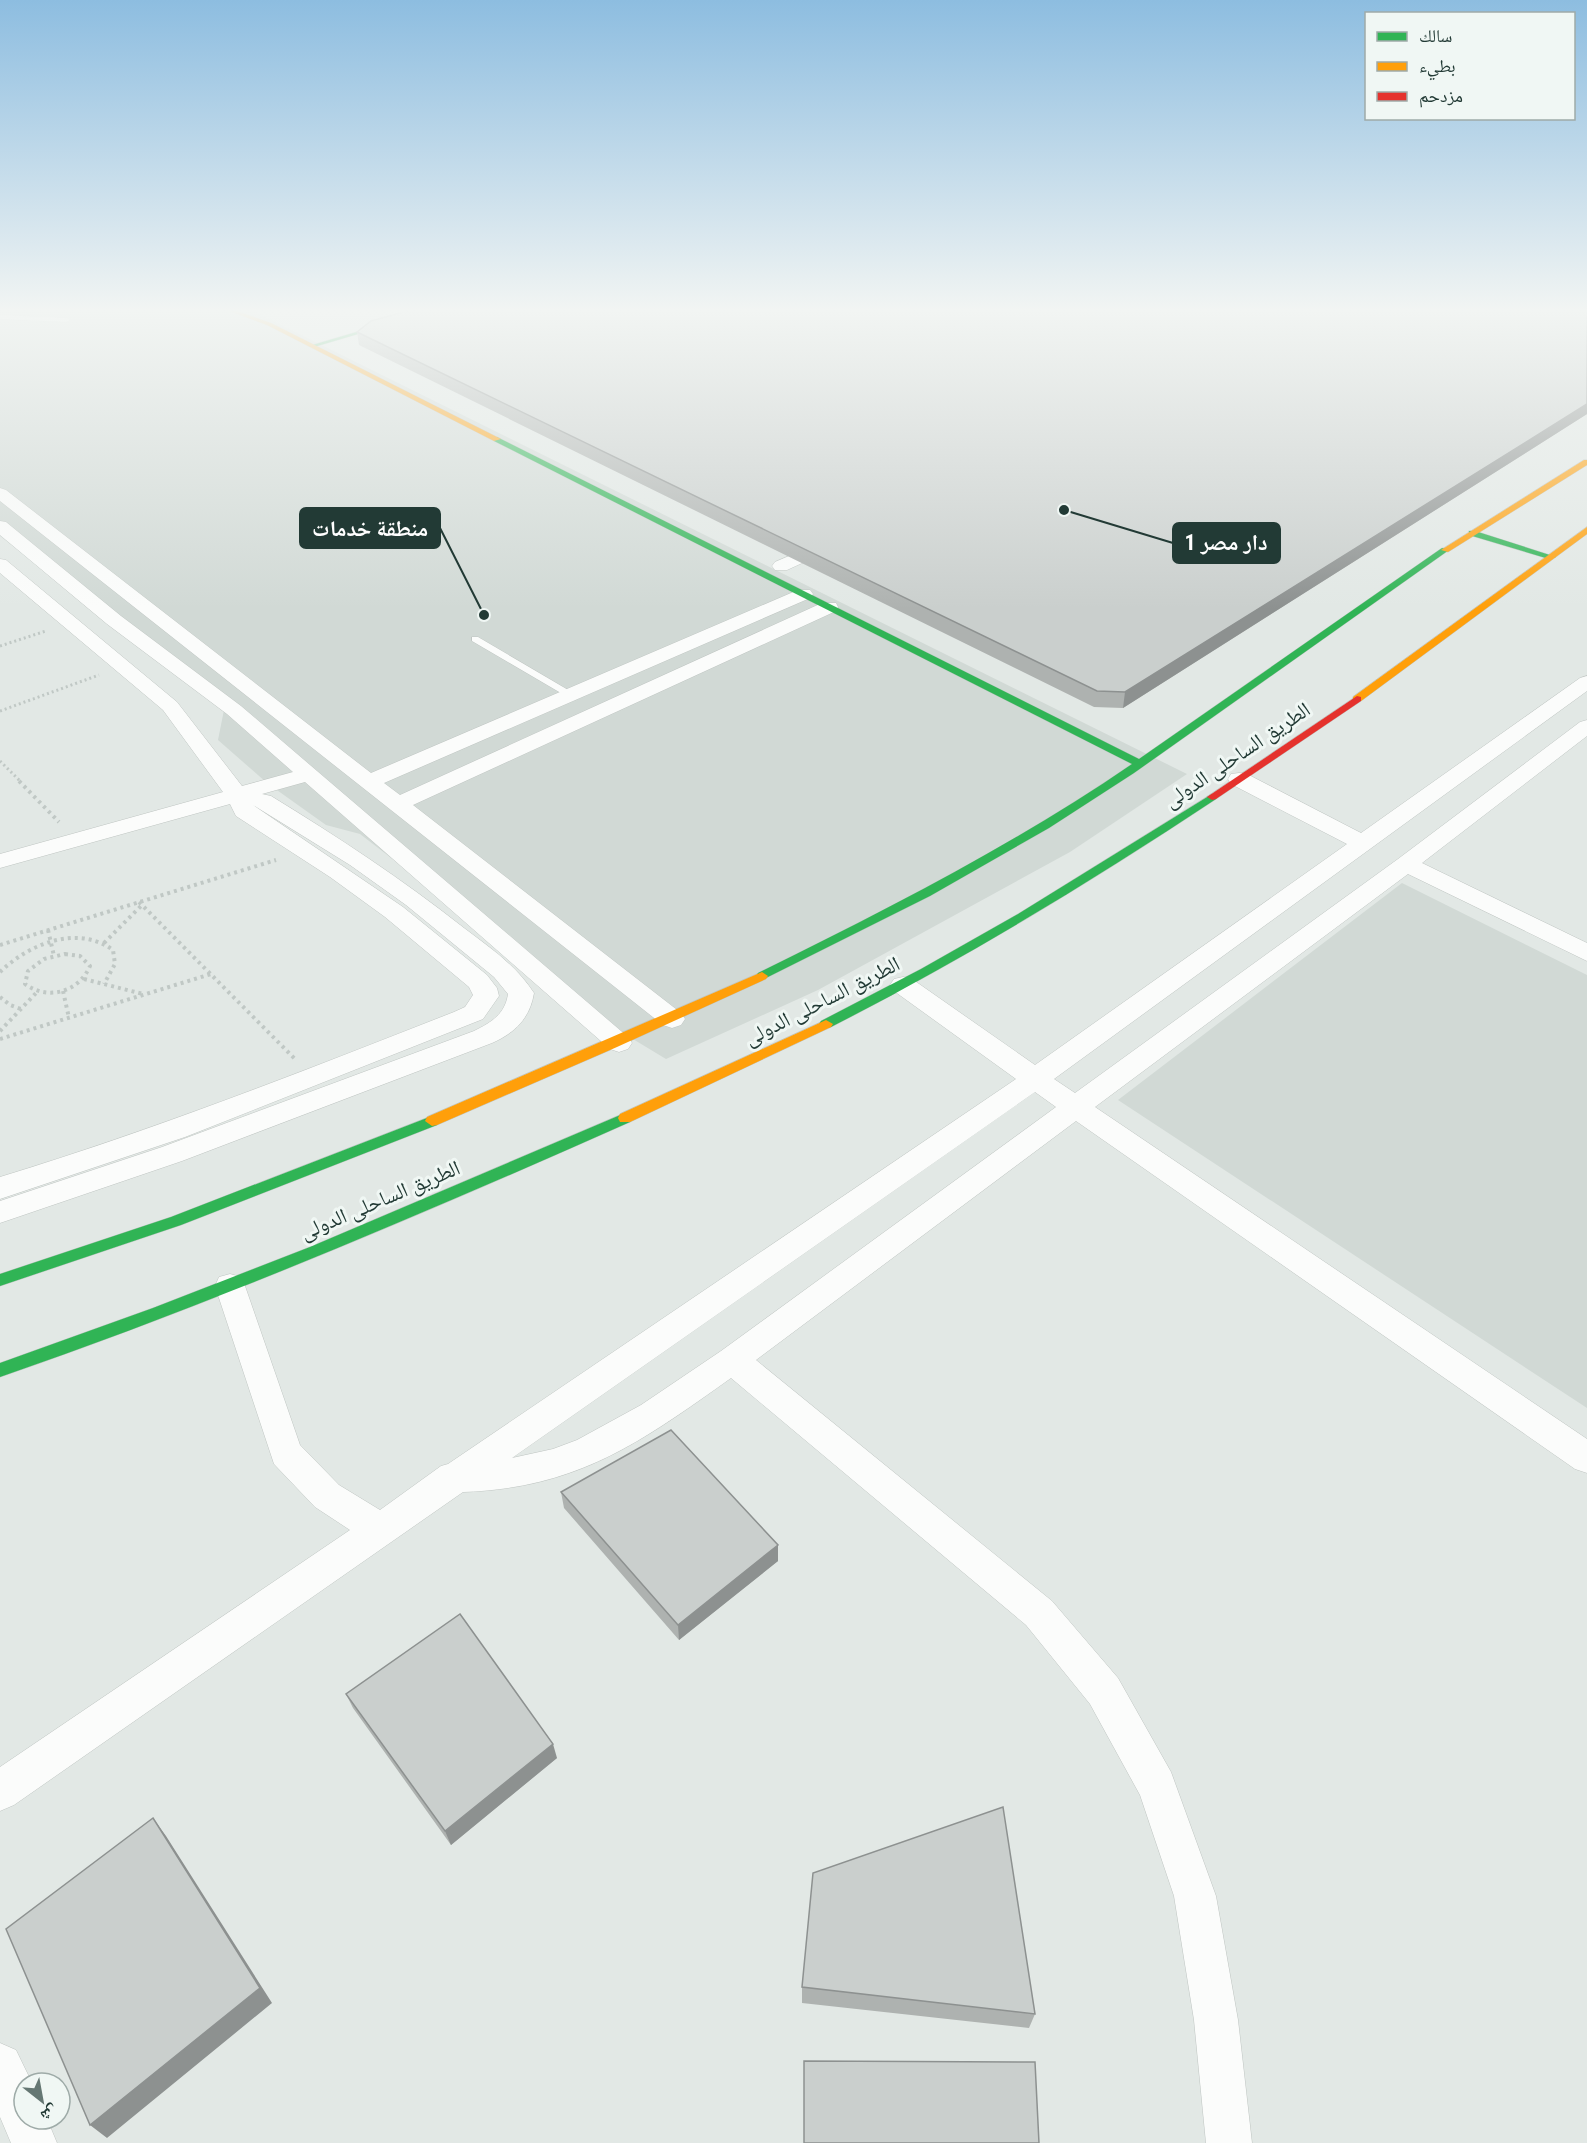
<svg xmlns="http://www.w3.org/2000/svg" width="1587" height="2143" viewBox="0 0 1587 2143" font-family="'Roboto Condensed','Noto Naskh Arabic',sans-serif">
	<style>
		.built { fill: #d1d9d5 }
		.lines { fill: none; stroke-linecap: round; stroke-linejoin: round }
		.lane-casing { stroke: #bfc5c2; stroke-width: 1 }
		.street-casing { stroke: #bfc5c2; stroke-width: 1 }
		.fast-casing { stroke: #bfc6c3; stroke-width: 1 }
		.slow-casing { stroke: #bfc6c3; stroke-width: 1 }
		.jam-casing { stroke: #bfc6c3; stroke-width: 1 }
		.path-far1 { stroke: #c0c8c5; stroke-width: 3; stroke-dasharray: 2 3; stroke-linecap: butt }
		.path { stroke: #c0c8c5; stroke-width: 4; stroke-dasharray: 3 4; stroke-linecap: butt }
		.lane { fill: #fbfcfb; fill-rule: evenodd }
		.street { fill: #fbfcfb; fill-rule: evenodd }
		.fast { fill: #30b455; fill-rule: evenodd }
		.slow { fill: #ff9f0a; fill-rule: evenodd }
		.jam { fill: #e5322d; fill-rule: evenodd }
		.wall { fill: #aeb2b0 }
		.shaded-wall { fill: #8d9190 }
		.building { fill: #cacfcd; stroke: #8d9190; stroke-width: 1.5 }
		.labels { text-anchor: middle; stroke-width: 6; stroke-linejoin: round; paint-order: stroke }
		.street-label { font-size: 21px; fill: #223a35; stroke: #f0f7f4 }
		.leader { fill: none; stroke: #223a35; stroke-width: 2 }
		.callout-dot { fill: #223a35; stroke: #f0f7f4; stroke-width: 2 }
		.callout { fill: #223a35; stroke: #223a35; stroke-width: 2 }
		.callout-label { font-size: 22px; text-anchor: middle; font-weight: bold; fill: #fff }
	</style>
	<rect width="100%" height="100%" fill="#e2e8e5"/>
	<path class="built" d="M0,309H245L257,313L1187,774L1070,852L818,990L666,1059L565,998L486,931L360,834L326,825L267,783L218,740L224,710L199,693L0,536Z
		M1402,883L1587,975V1408L1118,1100Z"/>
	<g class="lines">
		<g class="lane-casing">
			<path id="lane" d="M0,315L67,318L70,320L67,322L0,319Z
				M472,637H478L575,694L574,696H566L472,641Z"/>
		</g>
		<g class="street-casing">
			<path id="street" d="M0,488L6,490L371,773L798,590H810L813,594L810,598L384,783L400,795L822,603H836L838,607L836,611L413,805L681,1013L685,1019L681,1025L672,1028L663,1025L0,501Z
				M0,521L6,522L121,616L241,706L628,1037L632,1043L628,1049L619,1052L610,1049L305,782L262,794L271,796C338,837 402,879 464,928C489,947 516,965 534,993C530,1018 515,1033 492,1043L182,1161L0,1223V1201L162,1147L474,1031C492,1022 505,1014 508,994L494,977L406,905L350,865L253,805L403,907L487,975L497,988L499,996L483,1019L185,1137L0,1199V1177C154,1130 304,1071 454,1012L465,1007L473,995L469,987L385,917L330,877L236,816L230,804L0,868V854L223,792L163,710L0,573V559L6,560L177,702L242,786L293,772L227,714L107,624L0,535Z
				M829,539L835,540L838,544L835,548L787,570H775L772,566L775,562Z
				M1587,676V691L1054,1079L1075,1093L1398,859L1580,722L1587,720V736L1422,863L1587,943V961L1408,874L1095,1107L1587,1439V1473L1575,1469L1076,1121L756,1360L1052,1601L1118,1678L1171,1772L1216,1896L1238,2020L1252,2143H1206L1194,2020L1174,1896L1140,1795L1090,1704L1026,1625L731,1378C641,1442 578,1488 463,1492L14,1805L0,1811V1767L350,1530L315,1507L274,1464L215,1286L219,1277L230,1274L241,1277L245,1286L300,1445L339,1485L380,1510L441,1466L448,1464L1016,1079L894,991L890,985L894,979L903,977L912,979L1035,1065L1347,844L1231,784L1228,779L1231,774L1239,773L1247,774L1361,833L1580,678ZM1035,1092L1056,1107L721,1351L641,1405L577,1440L553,1449L512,1458Z
				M0,2043L16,2050L32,2083H24V2119H47L57,2143H11L0,2117Z"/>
		</g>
		<g class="fast-casing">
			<path id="fast" d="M434,309H443L314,347L309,346Z
				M497,437L1139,759L1442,548L1449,550L1134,773L1049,828L930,896L762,980L756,976L758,973C886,910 1014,845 1132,764L494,441L493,439Z
				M1469,531H1475L1556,557L1549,559L1469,535Z
				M1212,794L1217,797L1216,799C1091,882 964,959 831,1027L826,1028L819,1024L821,1021L921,969L1018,914Z
				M625,1113L630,1114L632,1118L630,1122C423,1214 214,1303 0,1377V1363L153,1308L310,1247Z
				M432,1116L437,1117L439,1121L437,1125L181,1225L0,1286V1274L171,1217Z"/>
		</g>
		<g class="slow-casing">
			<path id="slow" d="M224,309H232L271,323L501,439L494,441L267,325Z
				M1584,460H1587V465L1448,552L1441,550Z
				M1587,527V534L1361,701H1353V697Z
				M762,972L768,976L766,979L617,1047L437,1125L432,1126L425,1121L427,1117Z
				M826,1020L833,1024L831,1027L630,1122H620L618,1118L620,1114Z"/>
		</g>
		<g class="jam-casing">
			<path id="jam" d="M1357,696L1361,697V701L1216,799L1212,800L1207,797Z"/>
		</g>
		<path class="path-far1" d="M0,646L46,631
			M0,711L99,675
			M0,761L21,782"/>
		<path class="path" d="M19,781L59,822
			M139,902L295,1059
			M48,930L54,956
			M104,943L142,905
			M0,945L276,860
			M65,954L80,956L90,966C79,992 48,1001 25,984L28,971L44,959Z
			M0,972C29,944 77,924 113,950L115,964L104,984
			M84,979L143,994
			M63,991L69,1018
			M0,997L10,1005L21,1009
			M0,1031L37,992
			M0,1039L211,974"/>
		<use href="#lane" class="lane"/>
		<use href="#street" class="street"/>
		<use href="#fast" class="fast"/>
		<use href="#slow" class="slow"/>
		<use href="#jam" class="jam"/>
	</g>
	<path class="wall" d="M1587,309V414L1123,708L1094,707L359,345L357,332Z
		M561,1492L778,1545V1561L679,1640L564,1508Z
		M346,1694L557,1758L451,1845L353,1708Z
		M802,1987L1035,2014L1029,2028L802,2003Z"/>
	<path class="shaded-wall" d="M1587,404V414L1123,708L1125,692Z
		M778,1545V1561L679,1640L678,1625Z
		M553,1744L557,1758L451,1845L445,1831Z
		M153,1818L166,1836L272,2003L107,2138L90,2125Z"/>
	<path class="building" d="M415,309H1587V404L1125,692L1097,691L357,332L371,321Z
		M671,1430L778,1545L678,1625L561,1492Z
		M460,1614L553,1744L445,1831L346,1694Z
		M1003,1807L1035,2014L802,1987L813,1873Z
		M153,1818L260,1988L90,2125L6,1929Z
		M804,2061L1035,2062L1039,2143H804Z"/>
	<linearGradient id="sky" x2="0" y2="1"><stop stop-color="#8dbde0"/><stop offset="0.51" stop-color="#f2f5f3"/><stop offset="1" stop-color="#f2f5f3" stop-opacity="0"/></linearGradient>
	<rect width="1587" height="609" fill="url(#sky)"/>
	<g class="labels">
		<g class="street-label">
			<text transform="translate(1237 755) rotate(-34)" y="7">الطريق الساحلى الدولى</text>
			<text transform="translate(822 1001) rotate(-27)" y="7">الطريق الساحلى الدولى</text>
			<text transform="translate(380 1200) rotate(-23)" y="7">الطريق الساحلى الدولى</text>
		</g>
	</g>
	<path class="leader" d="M484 615L440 528M1064 510L1173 543"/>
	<g class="callout-dot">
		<circle cx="484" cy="615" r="6"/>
		<circle cx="1064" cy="510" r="6"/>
	</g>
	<g class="callout">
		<rect x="300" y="508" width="140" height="40" rx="6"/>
		<rect x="1173" y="523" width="107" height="40" rx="6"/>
	</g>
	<g class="callout-label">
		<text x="370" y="536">منطقة خدمات</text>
		<text x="1226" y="550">دار مصر 1</text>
	</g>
	<rect x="1365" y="12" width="210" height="108" fill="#f0f7f4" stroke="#9eaba8" stroke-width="1.5"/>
	<rect x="1377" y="32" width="30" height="9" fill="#30b455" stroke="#9eaba8" stroke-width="1.5"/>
	<text x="1419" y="42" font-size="18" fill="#223a35">سالك</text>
	<rect x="1377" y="62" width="30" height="9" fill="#ff9f0a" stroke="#9eaba8" stroke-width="1.5"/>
	<text x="1419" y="72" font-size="18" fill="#223a35">بطيء</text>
	<rect x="1377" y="92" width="30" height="9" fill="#e5322d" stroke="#9eaba8" stroke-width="1.5"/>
	<text x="1419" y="102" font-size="18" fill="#223a35">مزدحم</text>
	<g transform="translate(42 2101) rotate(149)"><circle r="28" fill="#f0f7f4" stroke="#9eaba8" stroke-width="1.5"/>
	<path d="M0-4.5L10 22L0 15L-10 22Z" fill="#657773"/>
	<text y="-9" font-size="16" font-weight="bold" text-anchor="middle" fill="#223a35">ش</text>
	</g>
</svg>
